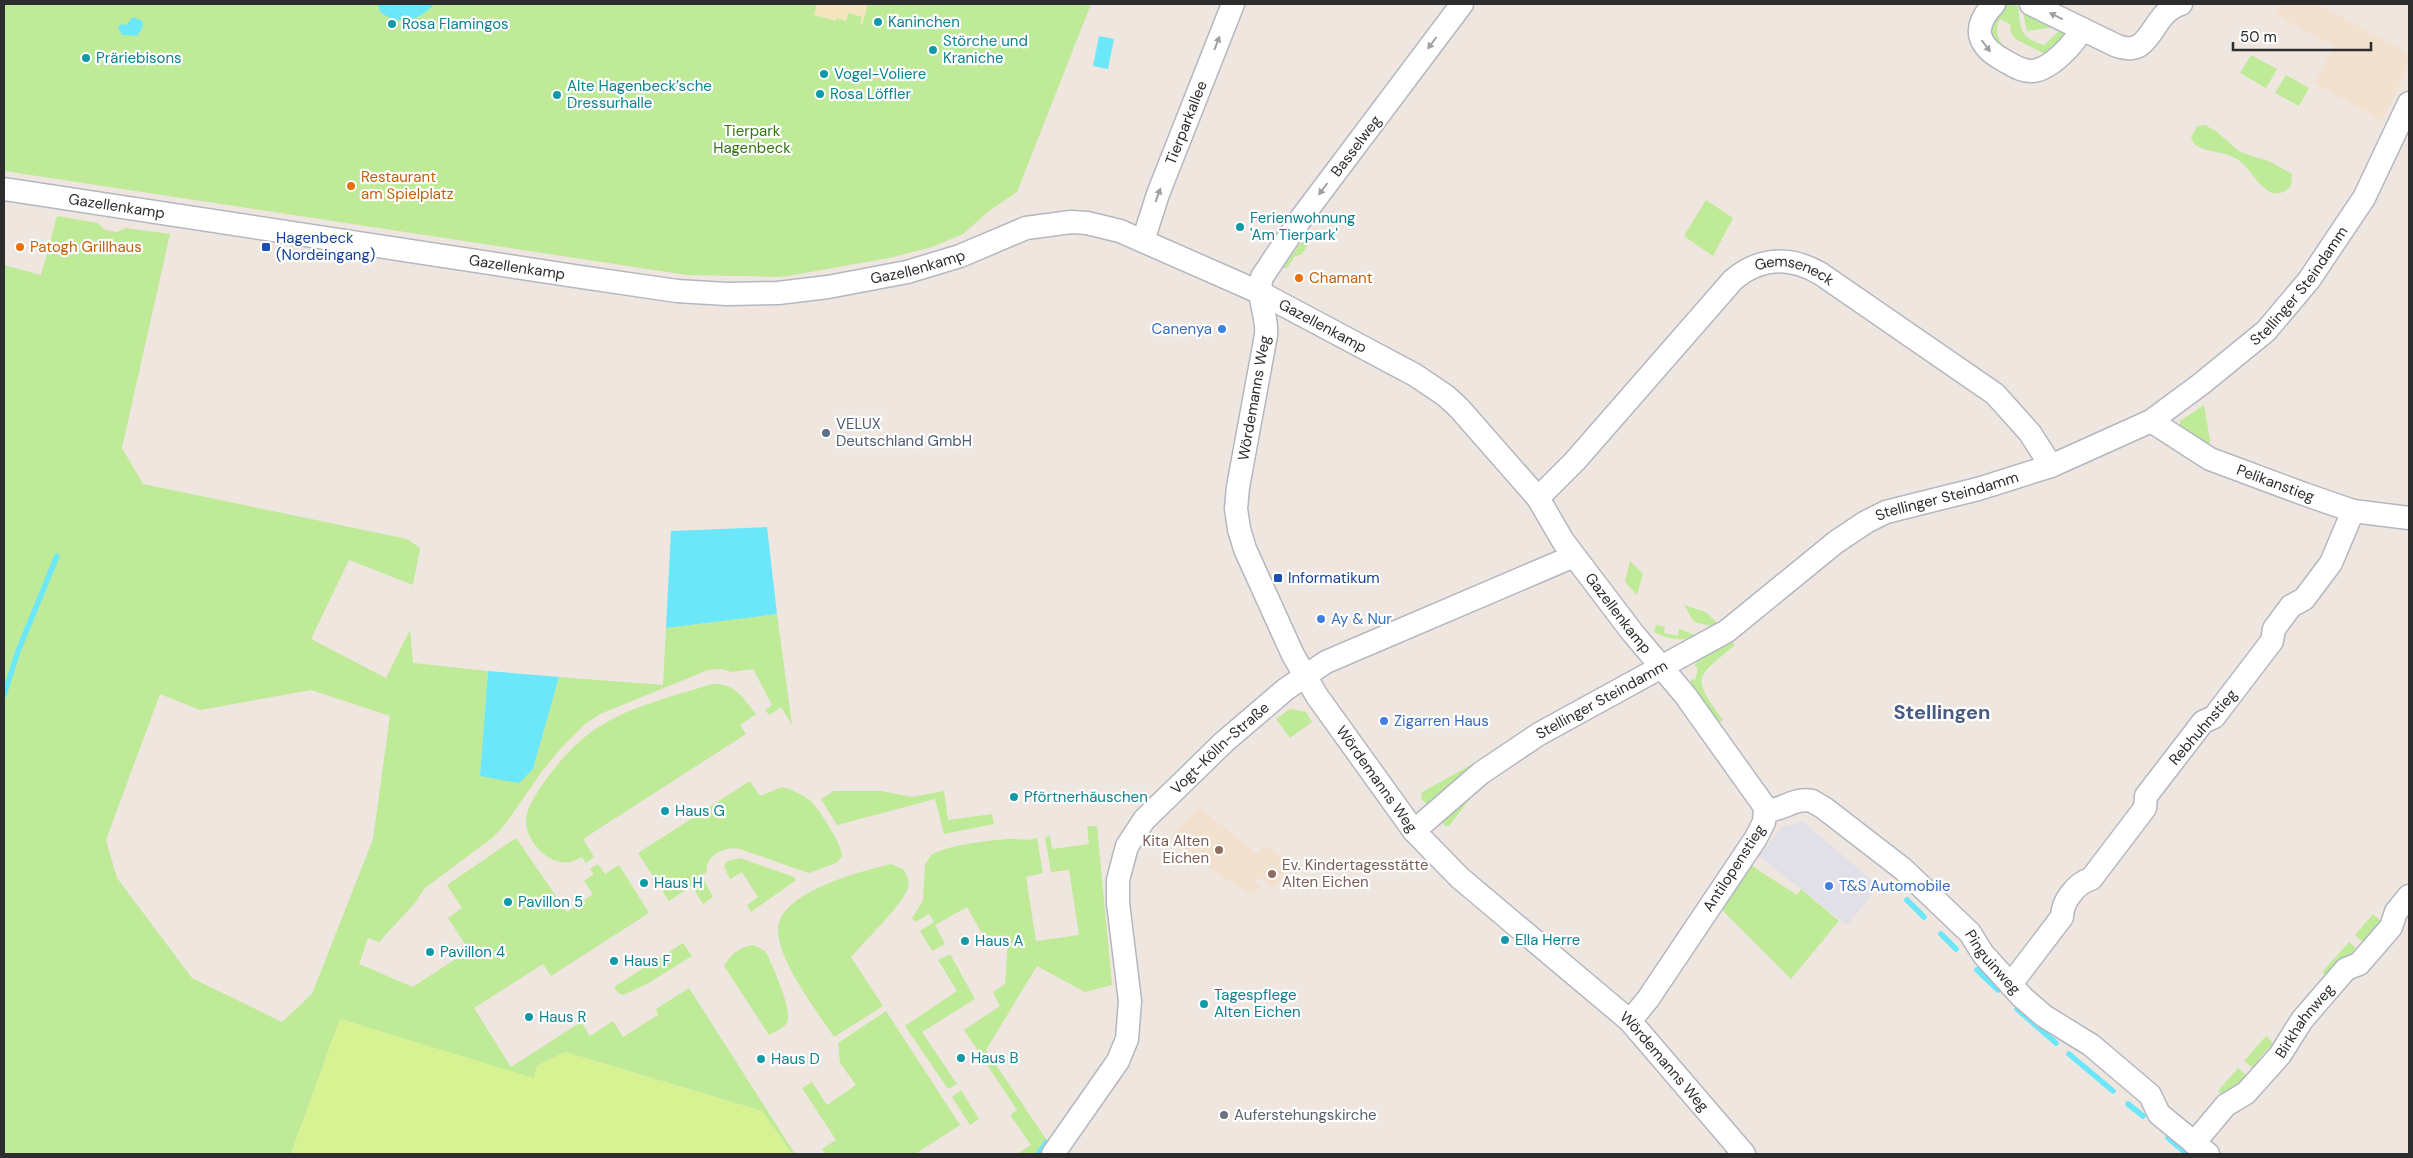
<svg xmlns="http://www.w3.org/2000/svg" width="2413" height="1158" viewBox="0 0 2413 1158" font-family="'DM Sans',sans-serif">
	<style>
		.industrial { fill: #e1e0e8 }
		.education { fill: #f2e1ce }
		.green { fill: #bfea98; fill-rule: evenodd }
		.sand { fill: #f6e6c0 }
		.pitch { fill: #d7f293 }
		.water { fill: #6be7f9 }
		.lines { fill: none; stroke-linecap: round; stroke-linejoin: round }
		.stream { stroke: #6be7f9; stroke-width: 5.5 }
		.minor-casing { stroke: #b3b7c2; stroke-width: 25 }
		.minor { stroke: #fff; stroke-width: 22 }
		.oneway { fill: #a0a0a0 }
		.culture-dot { fill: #0f9aa8; stroke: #fff; stroke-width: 2 }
		.food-dot { fill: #e8710a; stroke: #fff; stroke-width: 2 }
		.transit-dot { fill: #1a4fb4; stroke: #fff; stroke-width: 2 }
		.shop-dot { fill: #3f7fe0; stroke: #fff; stroke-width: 2 }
		.service-dot { fill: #5c6f8a; stroke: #fff; stroke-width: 2 }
		.education-dot { fill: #8d6e63; stroke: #fff; stroke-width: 2 }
		.worship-dot { fill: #6b7280; stroke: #fff; stroke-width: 2 }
		.labels { text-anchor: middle; stroke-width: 4.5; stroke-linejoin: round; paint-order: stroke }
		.culture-label { font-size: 15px; fill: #0d838f; stroke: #fff; text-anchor: start }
		.street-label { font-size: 15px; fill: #2d2d2d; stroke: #fff }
		.park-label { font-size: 15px; fill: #367315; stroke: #fff }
		.food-label { font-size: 15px; fill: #c56008; stroke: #fff; text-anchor: start }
		.transit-label { font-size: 15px; fill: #164399; stroke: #fff; text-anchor: start }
		.shop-label { font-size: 15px; fill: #366cbe; stroke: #fff; text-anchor: start }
		.service-label { font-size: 15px; fill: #4e5e75; stroke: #fff; text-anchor: start }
		.education-label { font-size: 15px; fill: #785e54; stroke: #fff; text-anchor: end }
		.worship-label { font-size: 15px; fill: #5b616d; stroke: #fff; text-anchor: start }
		.district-label { font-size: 20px; font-weight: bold; fill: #495b83; stroke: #fff }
	</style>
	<rect width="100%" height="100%" fill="#efe6df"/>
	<path class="industrial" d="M1803,822L1879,886L1847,925L1759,856L1783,826Z"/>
	<path class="education" d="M2281,4H2317L2409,53V64L2382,121L2314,83L2334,46L2275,14Z
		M1199,807L1258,854L1263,845L1292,862L1274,888L1258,877L1255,882L1261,886L1252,895L1211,870L1171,837Z"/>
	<path class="green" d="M4,4H1091L1017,192L989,211L963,234L932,247L889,258L782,277L687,275L4,171Z
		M2007,4L2018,6C2021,30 2019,37 2044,45L2062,28L2070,34L2049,56L2015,39L2010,31L2011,25L2000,19C1994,31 1998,41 2007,50L1992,45L1990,25Z
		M2022,8L2054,27L2027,31Z
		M2251,55L2277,69L2266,88L2240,73Z
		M2286,75L2309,88L2299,106L2275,93Z
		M2205,125L2217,132L2240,152L2271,162L2292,174L2291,186C2267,210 2254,169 2237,159C2224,151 2208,153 2195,145L2191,138L2197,126Z
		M1706,200L1733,218L1713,256L1684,236Z
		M57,216L98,223L105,230L117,232L126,228L170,234L122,448L143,484L407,539L420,548L413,585L349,560L311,639L386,678L410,630L413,663L488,671L480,776L533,769L559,677L663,685L666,628L777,614L792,725L781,707L769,715L765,710L772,705L753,669L731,672L722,669L708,670L600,714L585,724L563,746L543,770L503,827L492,838L425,888L414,904L379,942L368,938L359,964L413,987L469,950L448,918L462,908L447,885L516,838L567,912L593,894L584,881L594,874L590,869L598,864L605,874L619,865L649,913L551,976L543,964L474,1008L511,1067L581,1022L590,1036L613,1021L623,1037L658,1015L656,1009L689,988L795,1154H792L762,1111L565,1052L537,1066L534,1079L340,1019L291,1154H4V265L41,275ZM311,690L390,716L373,839L312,994L282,1022L192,978L117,878L106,840L160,694L200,710Z
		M1316,230L1318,231L1301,255L1295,256L1287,268H1283L1299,245Z
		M2204,405L2210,440L2209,445L2190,438L2180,428V421Z
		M1630,561L1643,574L1637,595L1625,582Z
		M1684,605L1706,612L1718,624L1711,626L1694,622Z
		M1656,625L1665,627L1664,633L1678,636L1679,629L1695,635C1682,643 1667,638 1654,632Z
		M1730,640L1735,645C1696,678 1690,676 1723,720L1717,724L1691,686V679L1695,680L1698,668L1694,666L1701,657Z
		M712,684C737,684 742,697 756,714L740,725L746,734L583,839L594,857L586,863L582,857C575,860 569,864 561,862C542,860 521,833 527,814C533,792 563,756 580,741C616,709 668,698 712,684Z
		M1290,709L1306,712L1312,722L1290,738L1276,719Z
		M1476,762L1478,765L1429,807L1421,798L1422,792Z
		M750,781L760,796L782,787C790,789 801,794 808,799C817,805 844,847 842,857L836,863L809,873L740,849C726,845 704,856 707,872L701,875L713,897L703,904L692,886L669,901L638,853Z
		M834,791H881L912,797L944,791L948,820L992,814L994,824L944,834L935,799L837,825L821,799Z
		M1467,797L1469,800L1449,826H1445L1440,820Z
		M1087,826H1097L1112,985L1085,992L1037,966L986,1050L1046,1139L1051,1143L1043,1154H1017L1031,1145L1010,1115L1017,1110L964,1030L1000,1006L993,992L1005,984L1008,940L985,939L967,907L935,925L945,944L932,951L920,931L934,922L929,914L915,922L912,918L923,901L925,865L931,855C948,845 986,841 1007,839C1019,838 1024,842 1037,838L1043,873L1026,877L1036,941L1079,935L1069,870L1051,872L1045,837L1050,836L1052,849L1089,844Z
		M740,858L794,877L796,880L751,912L747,905L758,897L742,872L730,879L724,867L727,861Z
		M891,864L903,869C907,875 910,881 908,888C903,904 864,942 851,957L883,1006L834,1037C817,1011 778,961 778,930C778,892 862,871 891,864Z
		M1752,866L1797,895L1801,889L1839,921L1791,979L1721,909Z
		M2373,914L2381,921L2363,942L2355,935Z
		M2349,942L2356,948L2330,979L2322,972Z
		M683,943L692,956L647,984L623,995L618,993L614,987Z
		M754,945L765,951L768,956C773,969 795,1013 786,1024C782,1029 774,1032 769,1035L724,966C731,954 740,946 754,945Z
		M950,954L975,999L922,1032L957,1084L948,1089L905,1026L957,991L938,960Z
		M886,1011L960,1125L915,1154H826L822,1149L836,1140L802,1088L812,1082L827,1105L856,1085L840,1063L838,1043Z
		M2266,1036L2273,1043L2258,1060L2260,1069L2252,1067L2244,1061Z
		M2238,1068L2246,1075L2229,1095L2224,1096L2218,1091Z
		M961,1090L979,1119L970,1125L952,1097Z"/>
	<path class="sand" d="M817,4H868L862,25L860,24L862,17L849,13L846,21L837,18L836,21L814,15Z"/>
	<path class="pitch" d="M340,1019L534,1078L537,1066L565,1052L762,1111L792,1154H291Z"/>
	<path class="water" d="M377,4H435C416,21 404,27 381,13Z
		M133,17L142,21L143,27L137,36L122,35L118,27L121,24L126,25Z
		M1099,36L1114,39L1108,69L1093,66Z
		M767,527L777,614L666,628L671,531Z
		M488,671L559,677L533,769L519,783L480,776Z"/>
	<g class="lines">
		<path class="stream" d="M4,695L18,651L57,556
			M1907,900L1924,917
			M1941,934L1956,949
			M1977,970L1998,990
			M2017,1009L2056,1043
			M2069,1054L2113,1091
			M2128,1104L2143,1116
			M2168,1138L2187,1154
			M1038,1154L1046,1143"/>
		<g class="minor-casing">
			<g id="minor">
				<path id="s1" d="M1462,4L1302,217L1262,277C1256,296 1268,316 1266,335L1238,487L1236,509L1239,529L1245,549L1293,655L1317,696L1414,831L1460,878L1630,1021L1744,1154"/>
				<path d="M1994,4C1971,28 1977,46 2005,61C2014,66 2023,72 2033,71C2051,69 2074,44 2082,29"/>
				<path d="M2031,4L2117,46C2153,59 2150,13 2181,4"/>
				<path id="s2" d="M4,189L581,277L677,291L727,294L778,293L828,287L907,272L960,256L1026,228L1071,222L1087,223L1120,231L1261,293L1415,375L1446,396L1459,408L1538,498L1563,541L1632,632L1685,695L1765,807L1764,822L1756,838L1648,999L1630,1021"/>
				<path id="s3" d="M1143,241L1158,194L1233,4"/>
				<path id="s4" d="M2151,421L2210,459L2304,494L2353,511L2409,518"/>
				<path id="s5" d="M1538,498L1575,461L1733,280C1760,257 1791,256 1821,274L1995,394L2030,433L2051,466"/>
				<path id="s6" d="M1766,811C1783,810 1795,797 1812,801L1824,808L1903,869L1970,933L1983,954L2022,997L2044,1016L2091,1045L2150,1095L2159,1114L2208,1154"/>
				<path id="s7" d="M1414,831L1481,773L1539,734L1727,631L1836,542L1866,522L1886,512L1978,489L2051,466L2151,421L2201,384L2266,331L2309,280L2364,198L2409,103"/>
				<path d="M2011,984L2062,917C2062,902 2076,883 2091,879L2145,808L2146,796L2203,722L2214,717L2272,641L2274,629L2291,606L2304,599L2331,563L2353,511"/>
				<path id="s8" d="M2194,1143L2226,1105L2246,1093L2280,1055L2302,1020L2346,969L2359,964L2391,927L2396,912L2409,896"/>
				<path id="s9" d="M1053,1154L1118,1061L1127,1039L1130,1001L1118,903V880L1127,846L1144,820L1224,742L1286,689L1326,662L1574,556"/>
			</g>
		</g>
		<use href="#minor" class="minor"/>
	</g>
	<defs><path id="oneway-solid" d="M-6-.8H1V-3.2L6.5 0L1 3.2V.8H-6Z" transform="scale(1.25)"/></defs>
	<g class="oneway">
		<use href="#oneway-solid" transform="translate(2056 16) rotate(-154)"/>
		<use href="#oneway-solid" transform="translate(1217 43) rotate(-69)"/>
		<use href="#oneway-solid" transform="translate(1432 43) rotate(127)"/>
		<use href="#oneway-solid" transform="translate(1986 46) rotate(53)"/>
		<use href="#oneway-solid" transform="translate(1323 189) rotate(127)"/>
		<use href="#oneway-solid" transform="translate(1158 195) rotate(-70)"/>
	</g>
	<g class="culture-dot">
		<circle cx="878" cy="22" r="5"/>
		<circle cx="392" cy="24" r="5"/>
		<circle cx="933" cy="50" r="5"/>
		<circle cx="86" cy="58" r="5"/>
		<circle cx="824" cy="74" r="5"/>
		<circle cx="820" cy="94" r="5"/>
		<circle cx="557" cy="95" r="5"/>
		<circle cx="1240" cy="227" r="5"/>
		<circle cx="1014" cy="797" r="5"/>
		<circle cx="665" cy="811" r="5"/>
		<circle cx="644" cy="883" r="5"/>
		<circle cx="508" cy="902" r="5"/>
		<circle cx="1505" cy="940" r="5"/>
		<circle cx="965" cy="941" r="5"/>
		<circle cx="430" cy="952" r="5"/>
		<circle cx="614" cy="961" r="5"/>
		<circle cx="1204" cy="1004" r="5"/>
		<circle cx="529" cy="1017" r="5"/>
		<circle cx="961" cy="1058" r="5"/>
		<circle cx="761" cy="1059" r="5"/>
	</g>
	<g class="food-dot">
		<circle cx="351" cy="186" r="5"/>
		<circle cx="20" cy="247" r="5"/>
		<circle cx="1299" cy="278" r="5"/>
	</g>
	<g class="transit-dot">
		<rect x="261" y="242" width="10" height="10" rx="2.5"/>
		<rect x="1273" y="573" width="10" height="10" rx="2.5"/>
	</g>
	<g class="shop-dot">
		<circle cx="1222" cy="329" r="5"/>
		<circle cx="1321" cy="619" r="5"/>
		<circle cx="1384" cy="721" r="5"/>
		<circle cx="1829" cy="886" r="5"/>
	</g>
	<circle class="service-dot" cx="826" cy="433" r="5"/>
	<g class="education-dot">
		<circle cx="1219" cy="850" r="5"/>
		<circle cx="1272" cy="874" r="5"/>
	</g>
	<circle class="worship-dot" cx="1224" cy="1115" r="5"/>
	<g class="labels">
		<g class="culture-label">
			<text x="888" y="27">Kaninchen</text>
			<text x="402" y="29">Rosa Flamingos</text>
			<text x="943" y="46">Störche und<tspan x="943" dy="17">Kraniche</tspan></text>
			<text x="96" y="63">Präriebisons</text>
			<text x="834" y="79">Vogel-Voliere</text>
			<text x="567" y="91">Alte Hagenbeck’sche<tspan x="567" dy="17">Dressurhalle</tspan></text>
			<text x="830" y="99">Rosa Löffler</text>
			<text x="1250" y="223">Ferienwohnung<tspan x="1250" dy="17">'Am Tierpark'</tspan></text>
			<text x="1024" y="802">Pförtnerhäuschen</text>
			<text x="675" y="816">Haus G</text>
			<text x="654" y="888">Haus H</text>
			<text x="518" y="907">Pavillon 5</text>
			<text x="1515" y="945">Ella Herre</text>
			<text x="975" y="946">Haus A</text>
			<text x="440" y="957">Pavillon 4</text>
			<text x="624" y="966">Haus F</text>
			<text x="1214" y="1000">Tagespflege<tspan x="1214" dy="17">Alten Eichen</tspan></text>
			<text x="539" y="1022">Haus R</text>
			<text x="971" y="1063">Haus B</text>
			<text x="771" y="1064">Haus D</text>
		</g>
		<g class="street-label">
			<text dy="5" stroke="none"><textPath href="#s3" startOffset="126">Tierparkallee</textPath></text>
			<text transform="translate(1356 146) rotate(-53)" y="5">Basselweg</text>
			<text dy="5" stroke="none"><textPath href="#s2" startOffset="114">Gazellenkamp</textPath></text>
			<text dy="5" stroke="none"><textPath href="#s2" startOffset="924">Gazellenkamp</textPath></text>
			<text dy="5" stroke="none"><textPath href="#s2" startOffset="519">Gazellenkamp</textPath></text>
			<text dy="5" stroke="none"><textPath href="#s5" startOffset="360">Gemseneck</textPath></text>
			<text dy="5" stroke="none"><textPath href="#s7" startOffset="1055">Stellinger Steindamm</textPath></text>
			<text dy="5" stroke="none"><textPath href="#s2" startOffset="1359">Gazellenkamp</textPath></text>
			<text transform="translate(1254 398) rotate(-80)" y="5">Wördemanns Weg</text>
			<text dy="5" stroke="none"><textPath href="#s4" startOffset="140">Pelikanstieg</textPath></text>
			<text dy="5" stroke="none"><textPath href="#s7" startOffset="635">Stellinger Steindamm</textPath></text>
			<text dy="5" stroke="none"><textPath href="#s2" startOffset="1779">Gazellenkamp</textPath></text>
			<text dy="5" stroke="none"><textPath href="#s7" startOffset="230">Stellinger Steindamm</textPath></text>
			<text transform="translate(2203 727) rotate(-49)" y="5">Rebhuhnstieg</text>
			<text dy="5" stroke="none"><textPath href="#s9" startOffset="468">Vogt-Kölln-Straße</textPath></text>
			<text dy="5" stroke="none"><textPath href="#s1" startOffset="881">Wördemanns Weg</textPath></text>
			<text transform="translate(1734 868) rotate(-57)" y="5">Antilopenstieg</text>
			<text dy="5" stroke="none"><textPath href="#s6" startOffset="291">Pinguinweg</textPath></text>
			<text dy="5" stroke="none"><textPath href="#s8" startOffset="166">Birkhahnweg</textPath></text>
			<text dy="5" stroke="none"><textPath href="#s1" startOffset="1286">Wördemanns Weg</textPath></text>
		</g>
		<g class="park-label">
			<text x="752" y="136">Tierpark<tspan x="752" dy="17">Hagenbeck</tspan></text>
		</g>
		<g class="food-label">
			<text x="361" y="182">Restaurant<tspan x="361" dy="17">am Spielplatz</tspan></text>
			<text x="30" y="252">Patogh Grillhaus</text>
			<text x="1309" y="283">Chamant</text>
		</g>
		<g class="transit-label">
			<text x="276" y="243">Hagenbeck<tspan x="276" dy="17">(Nordeingang)</tspan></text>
			<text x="1288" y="583">Informatikum</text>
		</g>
		<g class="shop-label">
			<text x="1212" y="334" text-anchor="end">Canenya</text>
			<text x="1331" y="624">Ay &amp; Nur</text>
			<text x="1394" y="726">Zigarren Haus</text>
			<text x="1839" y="891">T&amp;S Automobile</text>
		</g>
		<g class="service-label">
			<text x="836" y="429">VELUX<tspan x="836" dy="17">Deutschland GmbH</tspan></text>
		</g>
		<g class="education-label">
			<text x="1209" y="846">Kita Alten<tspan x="1209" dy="17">Eichen</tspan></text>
			<text x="1282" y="870" text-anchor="start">Ev. Kindertagesstätte<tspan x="1282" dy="17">Alten Eichen</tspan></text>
		</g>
		<g class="worship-label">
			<text x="1234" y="1120">Auferstehungskirche</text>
		</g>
		<g class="district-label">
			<text x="1942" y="719">Stellingen</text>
		</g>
	</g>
	<rect width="2413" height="1158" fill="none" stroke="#2d2d2d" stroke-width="10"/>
	<path d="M2233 42v8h138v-8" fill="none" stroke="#2d2d2d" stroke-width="2.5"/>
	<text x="2240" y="42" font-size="15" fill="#2d2d2d" stroke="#ffffff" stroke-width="4" paint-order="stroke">50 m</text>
</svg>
